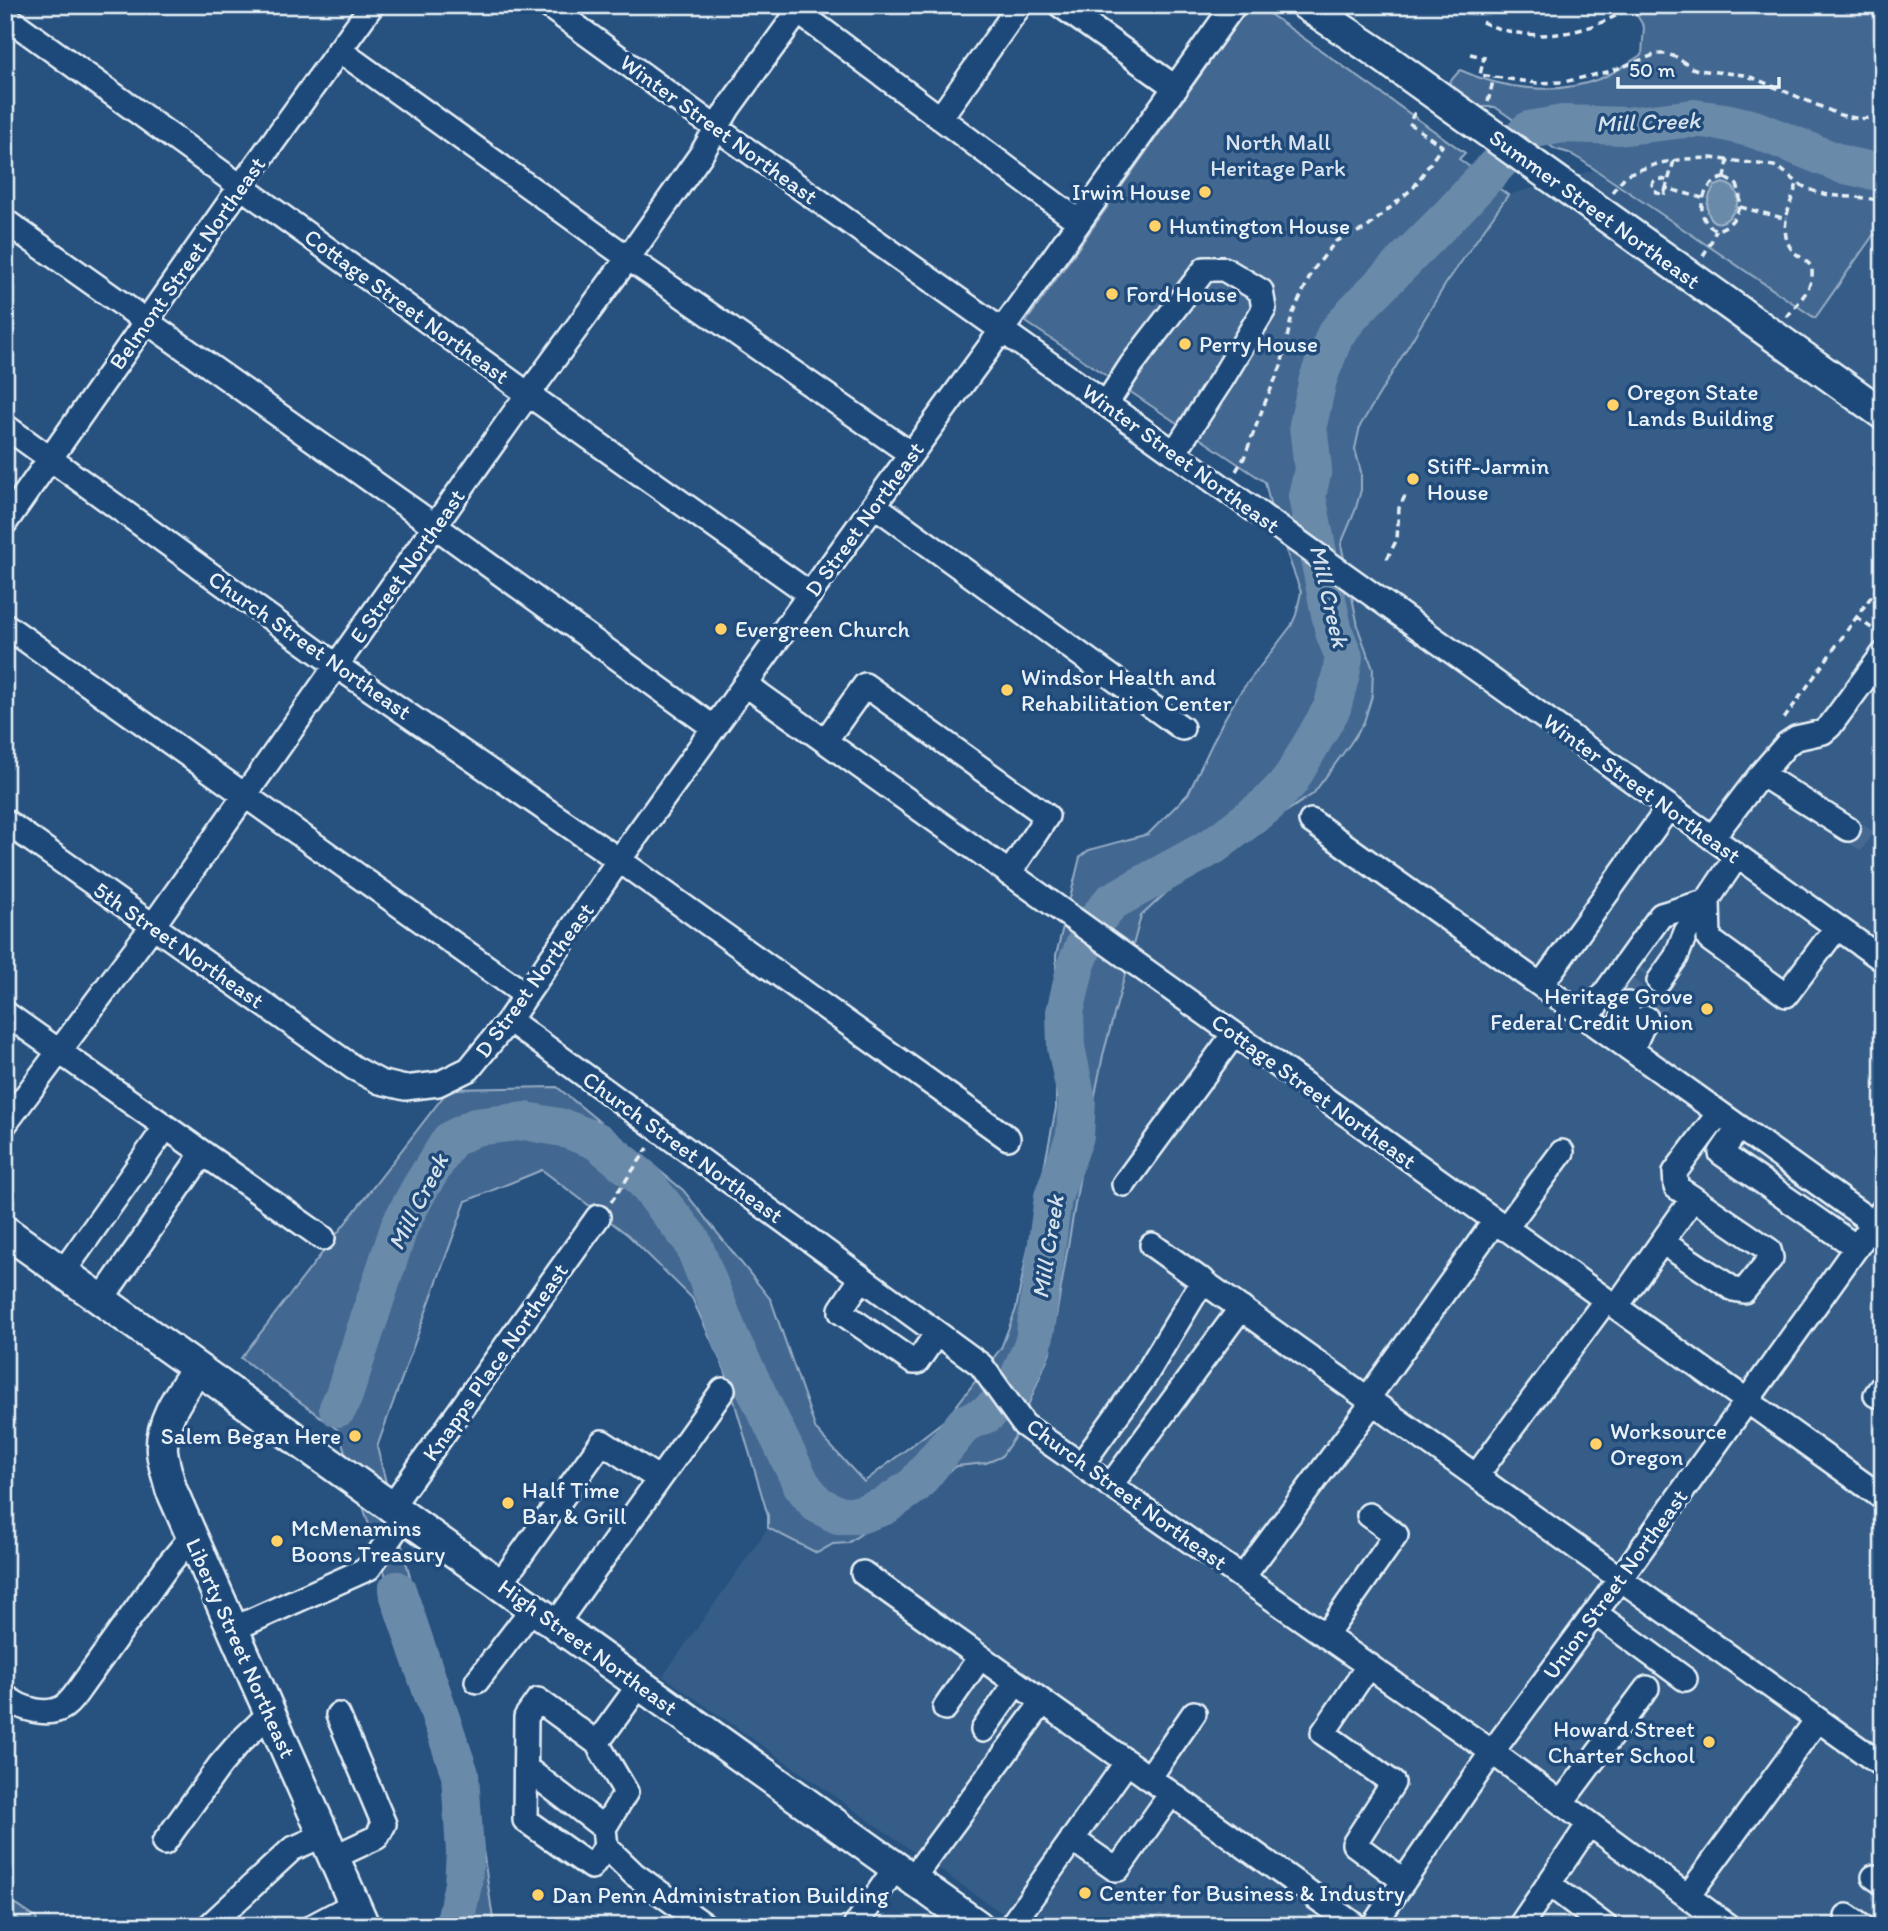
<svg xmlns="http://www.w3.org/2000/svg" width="1888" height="1931" viewBox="0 0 1888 1931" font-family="Itim,sans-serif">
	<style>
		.built { fill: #355d88 }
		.green { fill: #436891; stroke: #96acc4; stroke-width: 2 }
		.water { fill: #6b8aaa; stroke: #9db3c9; stroke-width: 2 }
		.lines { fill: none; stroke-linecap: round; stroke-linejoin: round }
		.river { stroke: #6b8aaa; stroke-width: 38 }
		.minor-tunnel { stroke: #446991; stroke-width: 23; stroke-dasharray: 23 11; stroke-linecap: butt }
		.minor-casing { stroke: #e8f1f8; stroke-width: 28 }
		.major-casing { stroke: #e8f1f8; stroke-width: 35 }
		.path { stroke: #e8f1f8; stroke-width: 3.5; stroke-dasharray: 7 5; stroke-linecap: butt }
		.minor { stroke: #1f4a7a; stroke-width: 23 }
		.major { stroke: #1f4a7a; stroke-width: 30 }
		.poi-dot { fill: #ffd166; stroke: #1f4a7a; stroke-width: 2.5 }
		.labels { text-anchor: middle; stroke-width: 7; stroke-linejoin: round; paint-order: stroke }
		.street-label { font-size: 23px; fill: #e8f1f8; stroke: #1f4a7a }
		.park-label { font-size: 23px; fill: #d8e3ee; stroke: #1f4a7a }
		.poi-label { font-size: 23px; fill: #e8f1f8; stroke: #1f4a7a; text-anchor: start }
		.water-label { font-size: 24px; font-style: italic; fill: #d5e2ec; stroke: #1f4a7a }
	</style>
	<rect width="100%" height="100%" fill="#27517f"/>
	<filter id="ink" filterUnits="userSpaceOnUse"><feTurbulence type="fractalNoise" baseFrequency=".0143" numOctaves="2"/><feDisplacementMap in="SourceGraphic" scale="14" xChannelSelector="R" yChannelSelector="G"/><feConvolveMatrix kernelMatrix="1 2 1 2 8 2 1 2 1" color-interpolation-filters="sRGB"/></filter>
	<g filter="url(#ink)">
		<path class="built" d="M1594,170L1814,318L1875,234L1883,239V1926H1020L663,1676L768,1528L817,1553L833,1544L848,1543L957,1466L986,1463L1086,1140L1103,1055L1142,916L1168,891L1249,833L1275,819L1313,794L1350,744L1364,722L1373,669L1359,631L1341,544L1355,511L1361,472L1355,449L1360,426L1445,285L1508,195Z"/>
		<path class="green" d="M1250,5H1257L1465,153L1459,159L1508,195L1445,285L1360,426L1355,449L1361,472V490L1355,511L1341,544L1359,631L1373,669L1372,696L1364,722L1350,744L1313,794L1275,819L1249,833L1168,891L1141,916L1103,1055L1086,1140L1050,1352L1016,1435L1001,1457L986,1463L957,1466L848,1543L833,1544L817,1553L768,1528V1516L725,1370L692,1298L628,1235L542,1170L466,1201L377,1447L424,1632L468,1746L494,1926H442L455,1876L441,1758L407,1641L338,1430L241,1358L449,1089L557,1087L683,1190L771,1300L816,1430L864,1482L946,1419L1001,1348L1016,1309L1056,1108V955L1080,857L1089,850L1148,834L1188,794L1222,723L1239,694L1291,626L1296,615L1301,592L1272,512L1265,482L1026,322Z
			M1631,5H1883V239L1874,234L1815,318L1581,160L1569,153L1555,149L1495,107H1480L1448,84L1460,70C1502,89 1555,96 1599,79C1614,74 1628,63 1642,54L1644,27Z
			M5,1897L36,1918L38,1926H5Z"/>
		<path class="water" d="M1723,183C1760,191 1717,245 1708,212C1706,203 1709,194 1715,186Z"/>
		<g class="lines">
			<path class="river" d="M338,1408L344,1395L400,1225L420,1188L450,1140L475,1127L525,1121L563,1128L597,1141L641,1177L692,1241L731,1339L802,1485L817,1504L838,1515H859L885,1506L915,1485L965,1423L987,1414L1013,1391L1034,1341L1053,1197L1075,1136L1077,1101L1066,1047L1065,1012L1076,965L1093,924L1111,902L1213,846L1267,805L1290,781L1332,708L1341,674L1344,657L1334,632L1330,614L1307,496L1313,469L1308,425L1318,379L1335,335L1354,312L1455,210L1529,130L1563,124L1626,126L1694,118L1725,122L1754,129L1844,165L1883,173
				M397,1590L460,1774L465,1852L463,1884L454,1926"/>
			<path class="minor-tunnel" d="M1848,829L1883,851
				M1628,1004L1650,974
				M1646,1018L1668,987"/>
			<g class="minor-casing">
				<path id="minor" d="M547,5L716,128L1106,404L1883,960
					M789,5L1078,221
					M1060,5L1176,88
					M5,16L528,394L810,594
					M339,50L628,258L911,454
					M940,118L1020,5
					M5,221L435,526L714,728
					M1106,404L1132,364L1205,269H1224L1261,291L1264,309L1222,379L1174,453
					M5,426L337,666L619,860L1008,1138
					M874,505L1182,728
					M5,523L241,186L372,5
					M5,625L526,995
					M745,684L1883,1498
					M825,741L865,685L1047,816L1009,874
					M1761,774L1848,829
					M5,821L354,1068L380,1082L405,1088L438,1084L469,1069L509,1020L619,860L874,505L1002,330L1234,5
					M1311,821L1883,1230
					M1712,838L1761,774L1787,744L1796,738L1823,732L1830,726L1883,654
					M1708,901L1709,939L1786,995L1837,927
					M1659,981L1676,957L1686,932L1737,856
					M1541,985L1669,807
					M5,1013L323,1238
					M1587,1018L1661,915L1708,901
					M509,1020L981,1365L1024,1425L1492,1752L1728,1926
					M1613,1037L1619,1027L1628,1004
					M1630,1049L1636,1040L1646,1018
					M5,1124L152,927L513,415L628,258L702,153L729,107L803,5
					M1739,1127L1721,1153L1856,1247
					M1124,1184L1234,1034
					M1505,1229L1562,1152
					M1662,1242L1733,1289L1744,1291L1771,1258L1769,1250L1693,1198
					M1152,1245L1883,1766
					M63,1272L166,1127
					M862,1278L841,1309V1312L913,1362H917L937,1333
					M101,1300L203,1153
					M1616,1307L1693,1198L1676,1187L1675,1172L1719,1113
					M1876,1395L1883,1385
					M1368,1398L1495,1221
					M1081,1465L1145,1376L1203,1280
					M1476,1476L1606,1300
					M1110,1486L1241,1308
					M391,1507L598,1217
					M863,1573L1356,1926
					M1243,1577L1373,1402
					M500,1584L602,1442L659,1479
					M1595,1613L1685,1679
					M556,1624L723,1390
					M233,1629L369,1568L405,1516
					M1326,1635L1396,1535L1369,1515
					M1369,1665L1323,1733L1393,1783L1354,1844L1404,1881
					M477,1681L533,1608
					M5,1696C20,1709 48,1718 65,1706C71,1701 76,1694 80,1688L168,1565L192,1536
					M945,1708L980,1657
					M983,1730L1016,1683
					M597,1743L538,1700L526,1717L525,1820L591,1867L606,1847
					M526,1768L604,1828L606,1847L634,1874L706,1926
					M1149,1778L1194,1713
					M1561,1803L1647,1688
					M604,1828L626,1792L597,1743L640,1684
					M1072,1839L1115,1869H1118L1171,1794
					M164,1843L220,1765L239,1743L270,1713
					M334,1857L377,1837L384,1824L338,1715
					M1874,1877L1883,1883
					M912,1879L1043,1702
					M1549,1884L1605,1926
					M1688,1896L1817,1720
					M1847,1916L1861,1926
					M209,1926L292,1849L324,1835
					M313,1926L354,1904
					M855,1926L896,1867
					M1011,1926L1127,1762
					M1373,1926L1492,1752L1620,1579L1883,1210
					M1520,1926L1589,1824"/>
			</g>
			<g class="major-casing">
				<path id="major" d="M1306,5L1372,49L1883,414
					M5,1231L978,1926
					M197,1369C181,1393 160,1420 162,1451C163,1463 168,1477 171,1489L364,1926"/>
			</g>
			<path class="path" d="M1482,22C1533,45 1587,36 1634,5
				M1470,54L1484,57L1480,75L1537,83L1564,82L1611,71L1657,54H1667L1676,57L1692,68L1698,70L1744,75L1756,79L1840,115L1860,119L1883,116
				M1488,102L1494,77
				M1674,161L1666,188L1702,198
				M1725,178L1737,185C1745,203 1736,226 1716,230C1692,220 1701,181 1725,178Z
				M1725,178L1728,160
				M1666,188L1664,196L1654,191L1652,184C1656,177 1662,179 1668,181
				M1612,192L1627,174L1660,163L1685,159L1711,158L1774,166C1788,172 1797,185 1811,190C1834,200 1860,194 1883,202
				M1740,207L1787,219
				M1703,256L1711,242L1716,230
				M1787,317C1798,302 1817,285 1811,266C1805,259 1795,255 1790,247C1778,228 1792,200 1798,181
				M1236,471L1244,458L1264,405L1281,366L1292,315L1313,270L1336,241L1367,228L1414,187L1442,146L1409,123L1415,112
				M1387,559L1397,539L1399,508L1405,496
				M1856,617L1877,632
				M1784,719L1883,580
				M611,1202L648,1148"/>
			<use href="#minor" class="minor"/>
			<use href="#major" class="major"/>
		</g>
	</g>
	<g class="poi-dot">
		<circle cx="1205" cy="192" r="7"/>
		<circle cx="1155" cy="226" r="7"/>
		<circle cx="1112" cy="294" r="7"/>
		<circle cx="1185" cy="344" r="7"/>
		<circle cx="1613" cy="405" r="7"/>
		<circle cx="1413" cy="479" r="7"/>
		<circle cx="721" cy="629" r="7"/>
		<circle cx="1007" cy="690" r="7"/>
		<circle cx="1707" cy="1009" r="7"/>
		<circle cx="355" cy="1436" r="7"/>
		<circle cx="1596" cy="1444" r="7"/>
		<circle cx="508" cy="1503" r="7"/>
		<circle cx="277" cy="1541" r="7"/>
		<circle cx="1709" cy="1742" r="7"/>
		<circle cx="1085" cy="1893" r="7"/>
		<circle cx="538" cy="1895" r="7"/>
	</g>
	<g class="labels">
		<g class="street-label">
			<text transform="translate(719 129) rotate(36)" y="8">Winter Street Northeast</text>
			<text transform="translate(1595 209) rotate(36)" y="8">Summer Street Northeast</text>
			<text transform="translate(187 263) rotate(-55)" y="8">Belmont Street Northeast</text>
			<text transform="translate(407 306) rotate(36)" y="8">Cottage Street Northeast</text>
			<text transform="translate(1181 458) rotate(36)" y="8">Winter Street Northeast</text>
			<text transform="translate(864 519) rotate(-54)" y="8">D Street Northeast</text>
			<text transform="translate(407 566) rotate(-55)" y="8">E Street Northeast</text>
			<text transform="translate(310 645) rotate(35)" y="8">Church Street Northeast</text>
			<text transform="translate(1642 788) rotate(36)" y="8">Winter Street Northeast</text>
			<text transform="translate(179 945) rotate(35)" y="8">5th Street Northeast</text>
			<text transform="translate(534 980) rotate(-54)" y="8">D Street Northeast</text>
			<text transform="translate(1314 1091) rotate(36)" y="8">Cottage Street Northeast</text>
			<text transform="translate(683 1147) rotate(36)" y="8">Church Street Northeast</text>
			<text transform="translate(495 1362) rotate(-55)" y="8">Knapps Place Northeast</text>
			<text transform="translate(1127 1494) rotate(36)" y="8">Church Street Northeast</text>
			<text transform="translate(1615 1584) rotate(-54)" y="8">Union Street Northeast</text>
			<text transform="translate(588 1647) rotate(36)" y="8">High Street Northeast</text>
			<text transform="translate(241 1648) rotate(66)" y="8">Liberty Street Northeast</text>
		</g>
		<g class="park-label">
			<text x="1278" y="150">North Mall<tspan x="1278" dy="26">Heritage Park</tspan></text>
		</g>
		<g class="poi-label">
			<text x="1191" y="200" text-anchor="end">Irwin House</text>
			<text x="1169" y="234">Huntington House</text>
			<text x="1126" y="302">Ford House</text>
			<text x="1199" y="352">Perry House</text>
			<text x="1627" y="400">Oregon State<tspan x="1627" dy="26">Lands Building</tspan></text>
			<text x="1427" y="474">Stiff-Jarmin<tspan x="1427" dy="26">House</tspan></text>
			<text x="735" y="637">Evergreen Church</text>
			<text x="1021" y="685">Windsor Health and<tspan x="1021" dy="26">Rehabilitation Center</tspan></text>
			<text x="1693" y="1004" text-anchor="end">Heritage Grove<tspan x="1693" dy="26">Federal Credit Union</tspan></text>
			<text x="1610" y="1439">Worksource<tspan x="1610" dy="26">Oregon</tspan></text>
			<text x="341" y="1444" text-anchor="end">Salem Began Here</text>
			<text x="522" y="1498">Half Time<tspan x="522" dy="26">Bar &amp; Grill</tspan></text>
			<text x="291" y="1536">McMenamins<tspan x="291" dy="26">Boons Treasury</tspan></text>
			<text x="1695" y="1737" text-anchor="end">Howard Street<tspan x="1695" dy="26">Charter School</tspan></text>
			<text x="1099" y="1901">Center for Business &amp; Industry</text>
			<text x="552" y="1903">Dan Penn Administration Building</text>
		</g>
		<g class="water-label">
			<text transform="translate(1648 122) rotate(-2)" y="8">Mill Creek</text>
			<text transform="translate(1329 596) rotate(77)" y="8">Mill Creek</text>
			<text transform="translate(418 1202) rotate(-63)" y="8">Mill Creek</text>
			<text transform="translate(1048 1247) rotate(-81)" y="8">Mill Creek</text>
		</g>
	</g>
	<rect width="1888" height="1931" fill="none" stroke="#1f4a7a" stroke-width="28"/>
	<rect x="14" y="14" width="1860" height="1903" fill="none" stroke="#e8f1f8" stroke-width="2.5" filter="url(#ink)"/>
	<path d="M1618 77v10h161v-10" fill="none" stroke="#e8f1f8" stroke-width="3.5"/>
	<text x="1629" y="77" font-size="21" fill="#e8f1f8" stroke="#1f4a7a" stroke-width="5" paint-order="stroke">50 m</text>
</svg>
